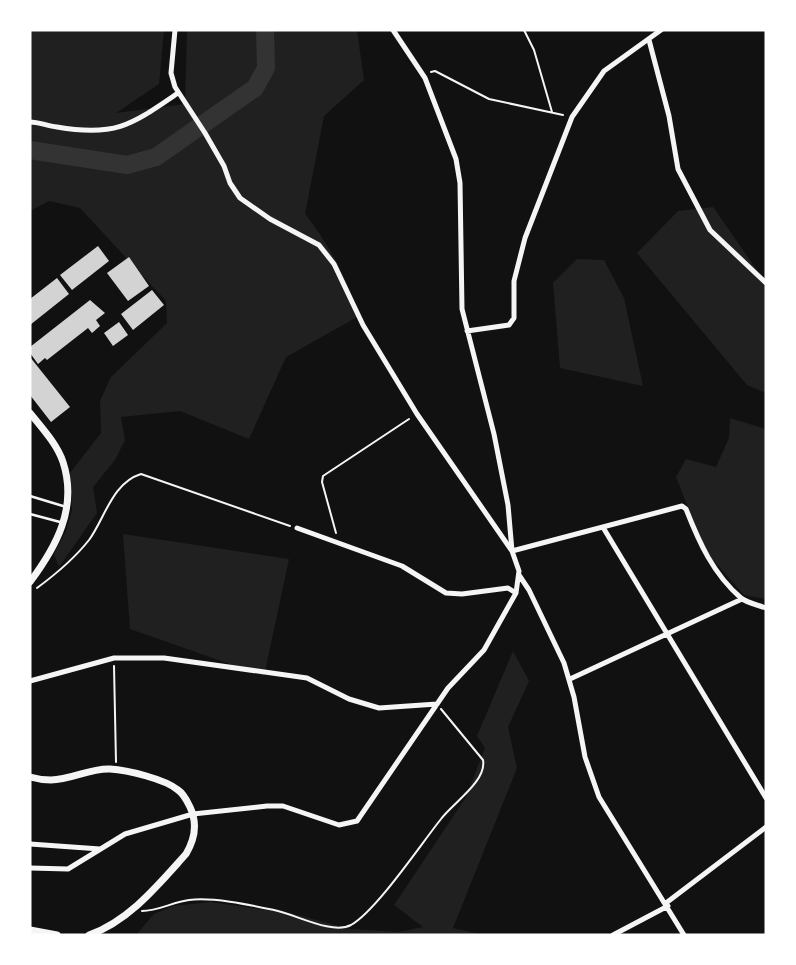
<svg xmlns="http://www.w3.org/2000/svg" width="796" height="965" viewBox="0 0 796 965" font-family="'Source Sans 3',sans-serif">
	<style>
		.green { fill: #202020 }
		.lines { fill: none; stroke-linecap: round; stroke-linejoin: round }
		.river { stroke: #333; stroke-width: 18 }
		.building { fill: #d3d3d3 }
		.path { stroke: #f5f5f5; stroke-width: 2 }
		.service { stroke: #f5f5f5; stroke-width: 2.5 }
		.minor { stroke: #f5f5f5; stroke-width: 5 }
		.tertiary { stroke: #f5f5f5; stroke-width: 7 }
	</style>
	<rect width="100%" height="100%" fill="#111"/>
	<path class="green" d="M30,30H164L159,84L116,113L185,104L187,30H357L364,80L324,116L305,214C331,247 346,277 359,316L286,357L249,439L180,411L121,417L125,440L115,460L93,487L97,513L59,567L54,554L66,531L72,510L70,473L101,433L100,401L111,377L167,323L166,301L80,208L49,201L30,211Z
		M713,207L766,283V393L747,385L637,253L678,211Z
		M577,259L604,260L624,298L643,386L560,368L553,283Z
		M730,418L766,429V599L744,595L706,552L676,477L686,459L716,467L729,438Z
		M123,534L289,559L264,676L130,629Z
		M513,651L529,681L508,727L517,768L453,928L484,935H136L154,914L173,906L210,902L294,914L350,929L399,932L423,927L394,905L466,797L485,748L477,736Z"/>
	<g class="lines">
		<path class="river" d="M30,150L127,165L156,157L255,88L266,68L265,30"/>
	</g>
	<path class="building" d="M98,246L109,261L72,290L60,275Z
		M129,257L149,286L128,301L107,273Z
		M57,278L69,294L30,325V299Z
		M152,290L164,305L133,330L121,314Z
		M90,300L105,313L96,320L100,326L92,333L88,328L47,360L45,358L38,364L30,353V347Z
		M119,322L128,335L113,346L104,333Z
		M30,357L70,407L51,422L30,395Z"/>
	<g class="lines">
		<path class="path" d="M524,30L534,50L552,112
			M431,72L435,71L489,99L563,115
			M336,533L322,482L323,476L409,419
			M37,588C56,574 74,559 89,540C105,518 112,483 141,474L290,526
			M114,666L116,762
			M142,911C158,911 173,902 189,900C213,897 250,905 274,910C295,914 332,935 351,925C376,911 421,844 441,819C453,803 487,781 483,760L441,709"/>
		<path class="service" d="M30,496L63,506
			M30,514L60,522"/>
		<path class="minor" d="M393,30L425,78L456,159L460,183L462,309L494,434L508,505L512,551
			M649,40L669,116L678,169L710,230L766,283
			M30,122C39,122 47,126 57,127C116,137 131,125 178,93
			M467,331L509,325L514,318V281L525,238L572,117L604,71L661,30
			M297,528L402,566L446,593L462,594L508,588L516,593
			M604,529L766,798
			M512,551L682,506L686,509C699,542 713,574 741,598C747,603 758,605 766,608
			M519,575L529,590L564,663L574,697L585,757L599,797L684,935
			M570,679L742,599
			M30,681L114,658H164L307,678L349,699L379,708L437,704
			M30,844L100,849
			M30,868L68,869L125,834L193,814L267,806H283L339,825L357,821L448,688L484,650L498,625L516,593L519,571L512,551L417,414L363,325L334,264L319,245L270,219L240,198L230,183L224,166L205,133L175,87L171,73L175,30
			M666,903L766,827
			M613,935L668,906"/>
		<path class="tertiary" d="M30,413C42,428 57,444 63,462C78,508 56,547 30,582
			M30,777C37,779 44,780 51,780C71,780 90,768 110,769C127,770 165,779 178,790C184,794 187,801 190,807C198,824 195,839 186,854C158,885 129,921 89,935
			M30,930L57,935"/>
	</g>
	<rect width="796" height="965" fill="none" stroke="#ffffff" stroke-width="63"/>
</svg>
